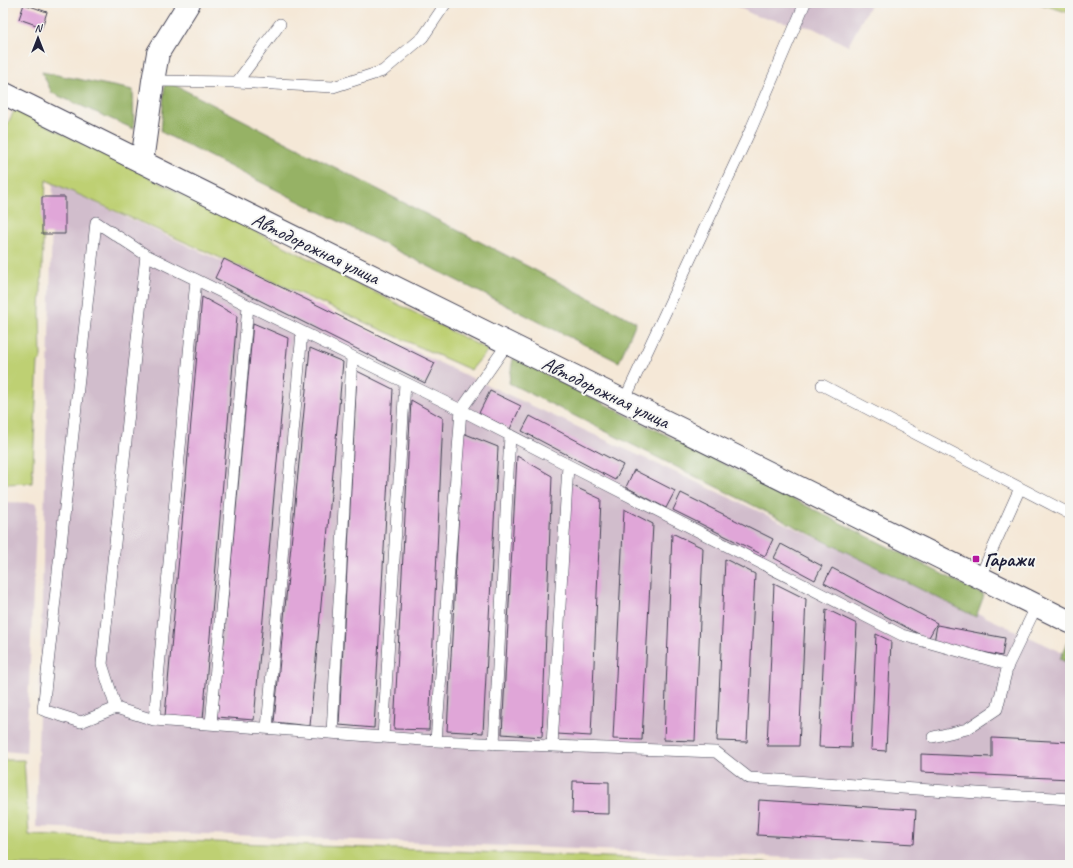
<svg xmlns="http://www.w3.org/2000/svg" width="1073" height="868" viewBox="0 0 1073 868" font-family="Caveat,sans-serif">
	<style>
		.industrial { fill: #d1bdcc }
		.green { fill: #bed073; stroke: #707957 }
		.forest { fill: #96b265; stroke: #5c6a50 }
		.building { fill: #e0a6d8 }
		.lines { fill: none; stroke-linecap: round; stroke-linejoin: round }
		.service-casing { stroke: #424052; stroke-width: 12 }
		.minor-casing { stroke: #424052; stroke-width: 24 }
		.service { stroke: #fff; stroke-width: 11 }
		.minor { stroke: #fff; stroke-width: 22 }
		.poi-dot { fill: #b5179e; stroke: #f6f6f2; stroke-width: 1.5 }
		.labels { text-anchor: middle; stroke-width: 4; stroke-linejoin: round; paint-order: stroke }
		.street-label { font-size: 20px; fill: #22223b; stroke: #f6f6f2 }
		.poi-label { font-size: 20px; font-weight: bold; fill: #22223b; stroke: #f6f6f2; text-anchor: start }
	</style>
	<rect width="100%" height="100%" fill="#f6f6f2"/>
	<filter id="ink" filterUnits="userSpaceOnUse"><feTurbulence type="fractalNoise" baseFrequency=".025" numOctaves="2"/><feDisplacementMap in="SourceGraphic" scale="8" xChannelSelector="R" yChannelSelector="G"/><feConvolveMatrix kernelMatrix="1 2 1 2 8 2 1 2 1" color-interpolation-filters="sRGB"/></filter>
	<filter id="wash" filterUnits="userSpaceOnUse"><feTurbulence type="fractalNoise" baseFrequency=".012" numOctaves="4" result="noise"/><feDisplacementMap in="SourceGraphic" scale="16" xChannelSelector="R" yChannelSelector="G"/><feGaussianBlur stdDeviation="0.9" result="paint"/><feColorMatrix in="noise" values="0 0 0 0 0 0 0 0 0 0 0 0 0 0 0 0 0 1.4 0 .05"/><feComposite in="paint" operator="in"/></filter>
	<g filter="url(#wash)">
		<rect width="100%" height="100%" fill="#f5e8d7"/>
		<path class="industrial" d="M730,3H871L848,46L813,28L756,16Z
			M53,183L1070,656V865H967L36,827Z
			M3,502L37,503L26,753L3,751Z"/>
		<path class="green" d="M1037,3H1070V13Z
			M15,109L488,350L471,370L46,180L40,311L41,360L38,362L32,483L3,484V133Z
			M3,760H24L29,835L816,865H3Z"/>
		<path class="forest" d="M42,72L133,90L134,129L52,93Z
			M165,80L636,322L619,362L161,132Z
			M513,358L984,595L976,617L509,383Z
			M1070,638V664L1060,659Z"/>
		<g id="blocks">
			<path class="building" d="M140,3H152L150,7Z
				M24,4L47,12L42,27L19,19Z
				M42,197H65V234H42Z
				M224,259L435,363L425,383L215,278Z
				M202,297L237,316L203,720L165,716Z
				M253,323L288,338L254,720L217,717Z
				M310,348L343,362L310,726L274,722Z
				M357,371L393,389L374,728L339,725Z
				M490,391L521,406L510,429L479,413Z
				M411,400L443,418L429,730L394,729Z
				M530,416L623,465L615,480L522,431Z
				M463,433L498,447L483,733L447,731Z
				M517,456L552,476L542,737L502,734Z
				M634,470L675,491L666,508L626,487Z
				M571,485L601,499L591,736L557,734Z
				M681,493L773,539L765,556L673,510Z
				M624,509L653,524L642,740L613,739Z
				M672,533L703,548L695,741L664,740Z
				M781,544L822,566L815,580L774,558Z
				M725,559L755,574L747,742L717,741Z
				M832,568L937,623L928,639L824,583Z
				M774,583L806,599L799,746H767Z
				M826,609L857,624L851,748L819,747Z
				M937,625L1005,638L1002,656L934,642Z
				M876,634L891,641L886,751L871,750Z
				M992,738L1070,742V779L921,772V754L992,757Z
				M573,781L609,782V814L572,813Z
				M759,800L916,810L914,844L757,835Z"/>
		</g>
	</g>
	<g filter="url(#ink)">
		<use href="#blocks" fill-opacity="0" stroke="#424052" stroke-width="1"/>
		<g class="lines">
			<g class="service-casing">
				<path id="service" d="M153,81L237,82L333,87L383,71L423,37L446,3
					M237,82L280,24
					M822,385L1070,514
					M624,401L751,129L805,3
					M568,465L902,635L1008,665L997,709L967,729L933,737
					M980,577L1020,488
					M1008,665L1037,605
					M116,708L81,722L43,710L96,222L146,255
					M154,720L196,280
					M211,724L248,306
					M267,728L302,332
					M332,733L352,357
					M383,737L405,383
					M436,741L552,746L568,465L461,410L146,255L102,664L116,708L154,720L436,741L461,410L508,343
					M494,744L510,435
					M552,746L716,752L749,778L1070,799"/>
			</g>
			<g class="minor-casing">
				<path id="minor" d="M3,93L1070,622
					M142,162L153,81L158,53L189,3"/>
			</g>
			<use href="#service" class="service"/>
			<use href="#minor" class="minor"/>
		</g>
	</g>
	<rect class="poi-dot" x="972" y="555" width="8" height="8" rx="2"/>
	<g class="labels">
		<g class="street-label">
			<text transform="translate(316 248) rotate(26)" y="7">Автодорожная улица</text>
			<text transform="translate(606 392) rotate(26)" y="7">Автодорожная улица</text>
		</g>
		<g class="poi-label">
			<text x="984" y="566">Гаражи</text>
		</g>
	</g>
	<rect width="1073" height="868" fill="none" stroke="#f6f6f2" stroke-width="16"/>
	<g transform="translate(38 38)" stroke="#f6f6f2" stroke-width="3" paint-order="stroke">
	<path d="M0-3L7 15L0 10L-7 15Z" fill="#22223b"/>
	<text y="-6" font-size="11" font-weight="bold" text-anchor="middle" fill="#22223b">N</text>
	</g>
</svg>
